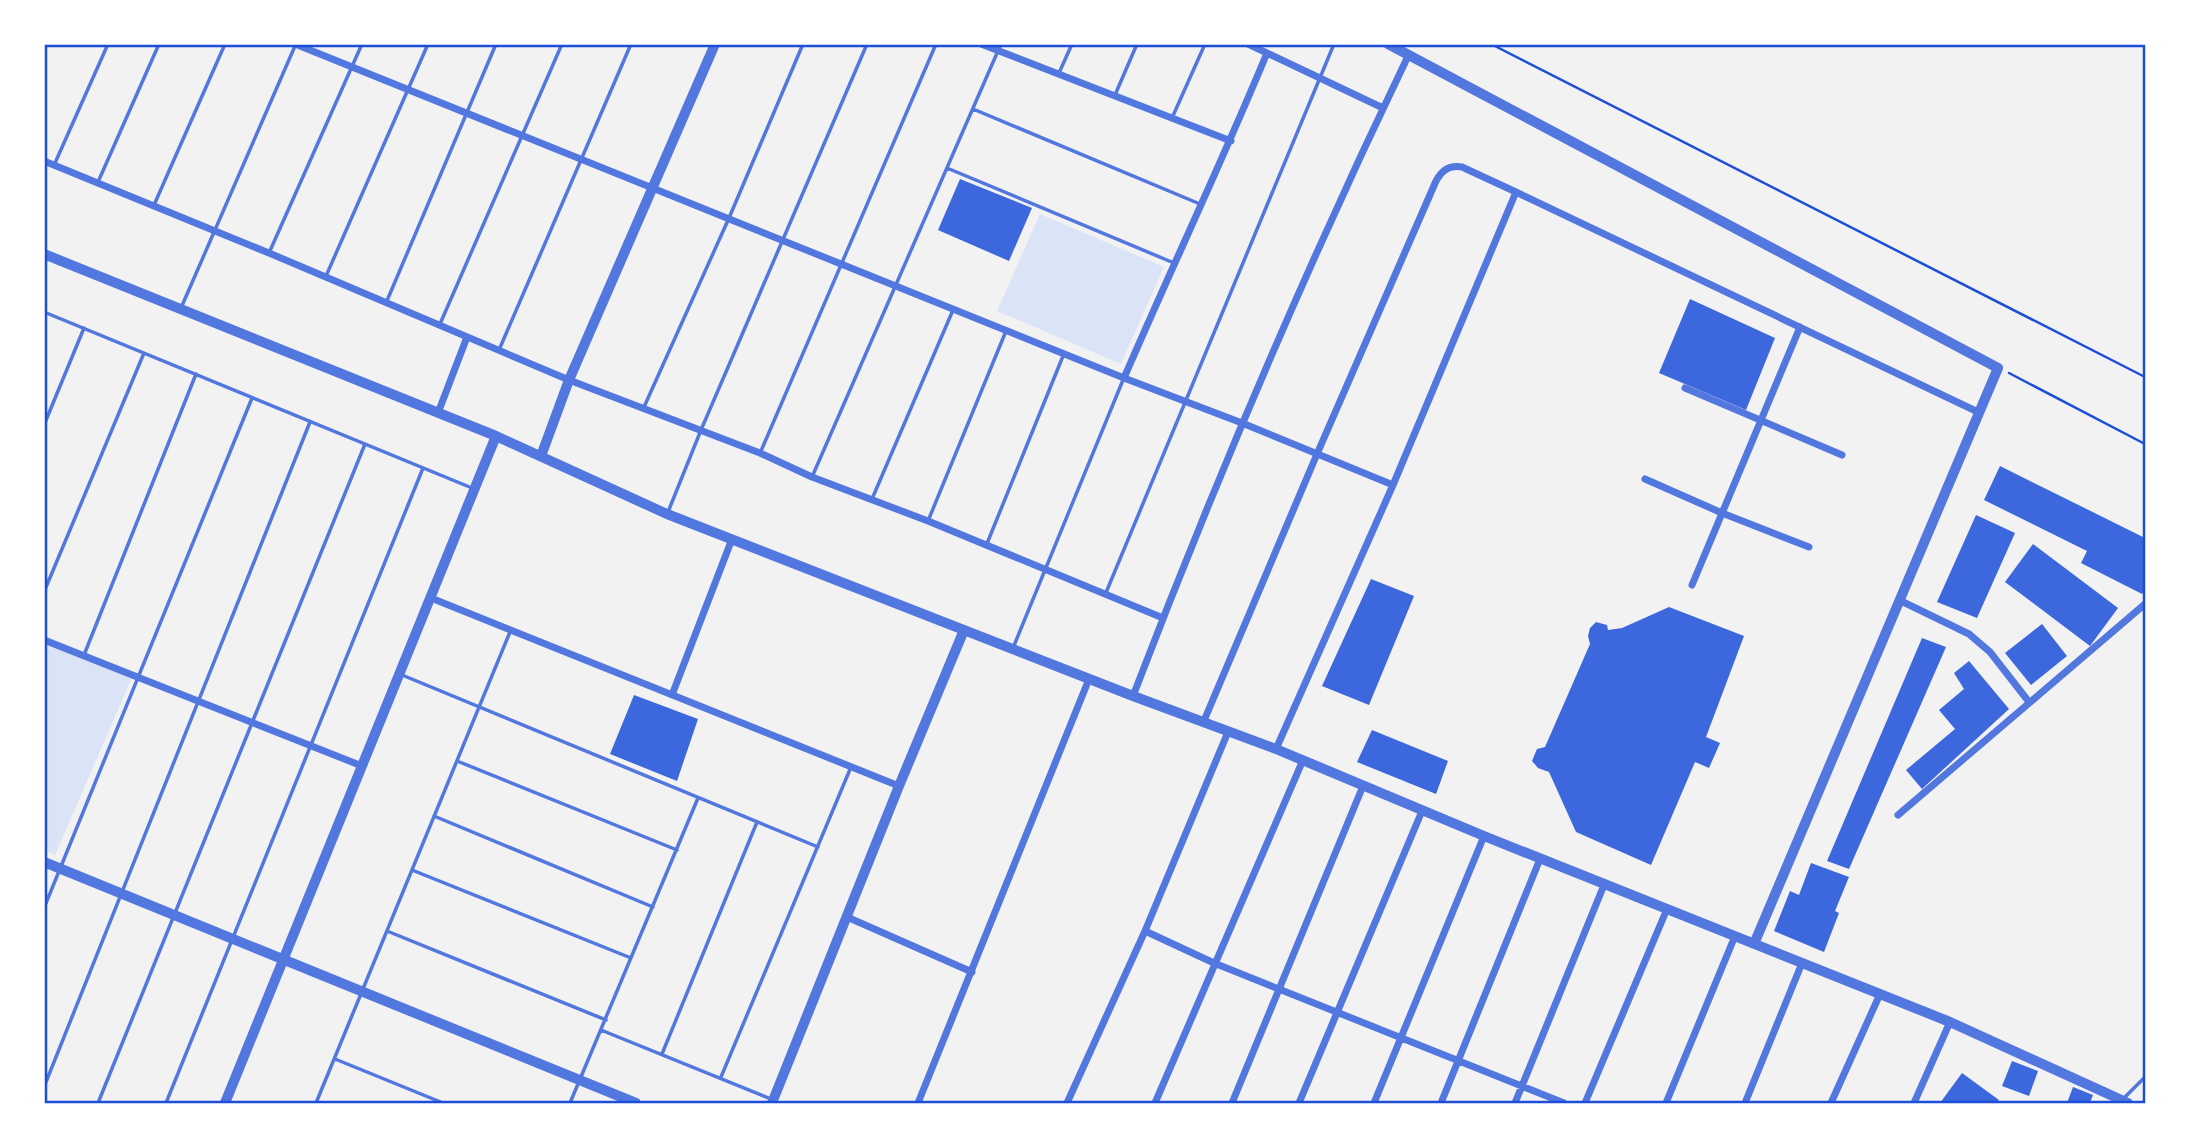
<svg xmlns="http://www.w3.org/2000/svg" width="2189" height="1147" viewBox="0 0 2189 1147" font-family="'Public Sans',sans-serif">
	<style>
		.green { fill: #dbe4f7 }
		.building { fill: #3d67dc }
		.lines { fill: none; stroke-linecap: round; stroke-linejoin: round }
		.path { stroke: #1d4ed8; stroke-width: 2.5 }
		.service { stroke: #5277de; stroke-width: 3.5 }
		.minor { stroke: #5277de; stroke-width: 7 }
		.tertiary { stroke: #5277de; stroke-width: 10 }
		.neatline { fill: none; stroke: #1d4ed8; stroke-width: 2.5 }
	</style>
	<rect width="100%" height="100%" fill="#f2f2f2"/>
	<path class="green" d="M1040,214L1164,267L1121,364L997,311Z
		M44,635L134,673L55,855L44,850Z"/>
	<path class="building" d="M960,179L1032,208L1009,261L938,230Z
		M1690,299L1775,338L1746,410L1659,373Z
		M2000,466L2145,538V589L2142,594L2081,563L2087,551L1984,500Z
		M1976,515L2015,533L1977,618L1937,602Z
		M2033,544L2118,608L2090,646L2005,582Z
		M1371,579L1414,596L1369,705L1322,686Z
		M1669,607L1744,636L1706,737L1720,743L1709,768L1695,762L1651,865L1576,832L1549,772L1538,768L1532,761L1537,749L1545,747L1590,644L1588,636L1590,628L1596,622L1607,625L1608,630L1622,628Z
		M2042,624L2067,656L2031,685L2005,653Z
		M1922,638L1946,647L1849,869L1827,861Z
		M1969,661L2009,709L1922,789L1906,770L1955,729L1939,710L1964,689L1954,673Z
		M634,695L698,719L677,781L610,754Z
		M1372,730L1448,761L1436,794L1357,762Z
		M1811,863L1849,877L1835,911L1839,913L1824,952L1774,931L1790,891L1799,895Z
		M2012,1061L2038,1071L2029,1096L2002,1086Z
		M1962,1073L1999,1100L1996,1103H1940Z
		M2073,1087L2093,1095L2090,1103H2067Z"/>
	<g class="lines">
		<path class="path" d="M1491,44L2145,377
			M2009,373L2145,444"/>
		<path class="service" d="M1059,73L1072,44
			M1115,95L1137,44
			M973,109L1200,204
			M1172,118L1205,44
			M55,163L108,44
			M947,168L1174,263
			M98,182L159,44
			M154,205L225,44
			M269,253L362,44
			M326,276L428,44
			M386,303L496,44
			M181,308L295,46
			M44,312L472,488
			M440,324L562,44
			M499,350L631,44
			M644,407L729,218L803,44
			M44,425L84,328
			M761,451L936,44
			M812,477L1001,44
			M872,499L953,310
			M668,512L701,430L867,44
			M928,521L1006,331
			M986,546L1063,356
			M44,592L144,353
			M1105,595L1334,44
			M1013,648L1123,380
			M84,655L196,374
			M402,675L818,847
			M457,761L677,850
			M434,816L653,907
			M412,870L631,958
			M44,908L252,398
			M387,931L606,1020
			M601,1030L771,1099
			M662,1054L757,822
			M335,1059L443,1103
			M721,1077L851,767
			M44,1087L310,422
			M2122,1100L2145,1077
			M98,1103L365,444
			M166,1103L423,468
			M316,1103L510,632
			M570,1103L698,798"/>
		<path class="minor" d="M295,44L1124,378L1242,423L1393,485
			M981,44L1231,141
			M1248,44L1383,108
			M44,161L269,253L569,380L760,453L812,477L928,521L1163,618
			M1124,378C1171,269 1222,162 1267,53
			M1685,388L1842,455
			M438,413L467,337
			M1645,479L1722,513L1809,547
			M1692,585L1800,327
			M431,598L899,786
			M1899,600L1969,634L1990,652L2029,702
			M44,640L362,766
			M672,695L732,539
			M1133,696C1216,479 1308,264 1409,54
			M1203,723L1317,454L1436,181C1442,170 1449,165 1462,167L1516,192L1978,412
			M1276,749L1393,485L1516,192
			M1898,815L2145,604
			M847,917L972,972
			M1145,931L1214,963L1564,1103
			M918,1103L1089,679
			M1067,1103L1145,931L1228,732
			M1155,1103L1303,760
			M1232,1103L1363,786
			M1299,1103L1422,811
			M1374,1103L1484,836
			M1441,1103L1540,859
			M1515,1103L1604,885
			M1585,1103L1667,909
			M1666,1103L1735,936
			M1745,1103L1802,963
			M1831,1103L1880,994
			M1914,1103L1950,1022"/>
		<path class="tertiary" d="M1388,44L1998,368L1754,944
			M44,254L496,436L667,514L1133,696L1276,749L1484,836L1950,1022L2128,1103
			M541,456L569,380L715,44
			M44,862L636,1103
			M225,1103L496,436
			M772,1103L899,786L964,630"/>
	</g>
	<rect width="2189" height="1147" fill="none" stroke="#ffffff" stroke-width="91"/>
	<rect x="46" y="46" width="2098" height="1056" class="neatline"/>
</svg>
